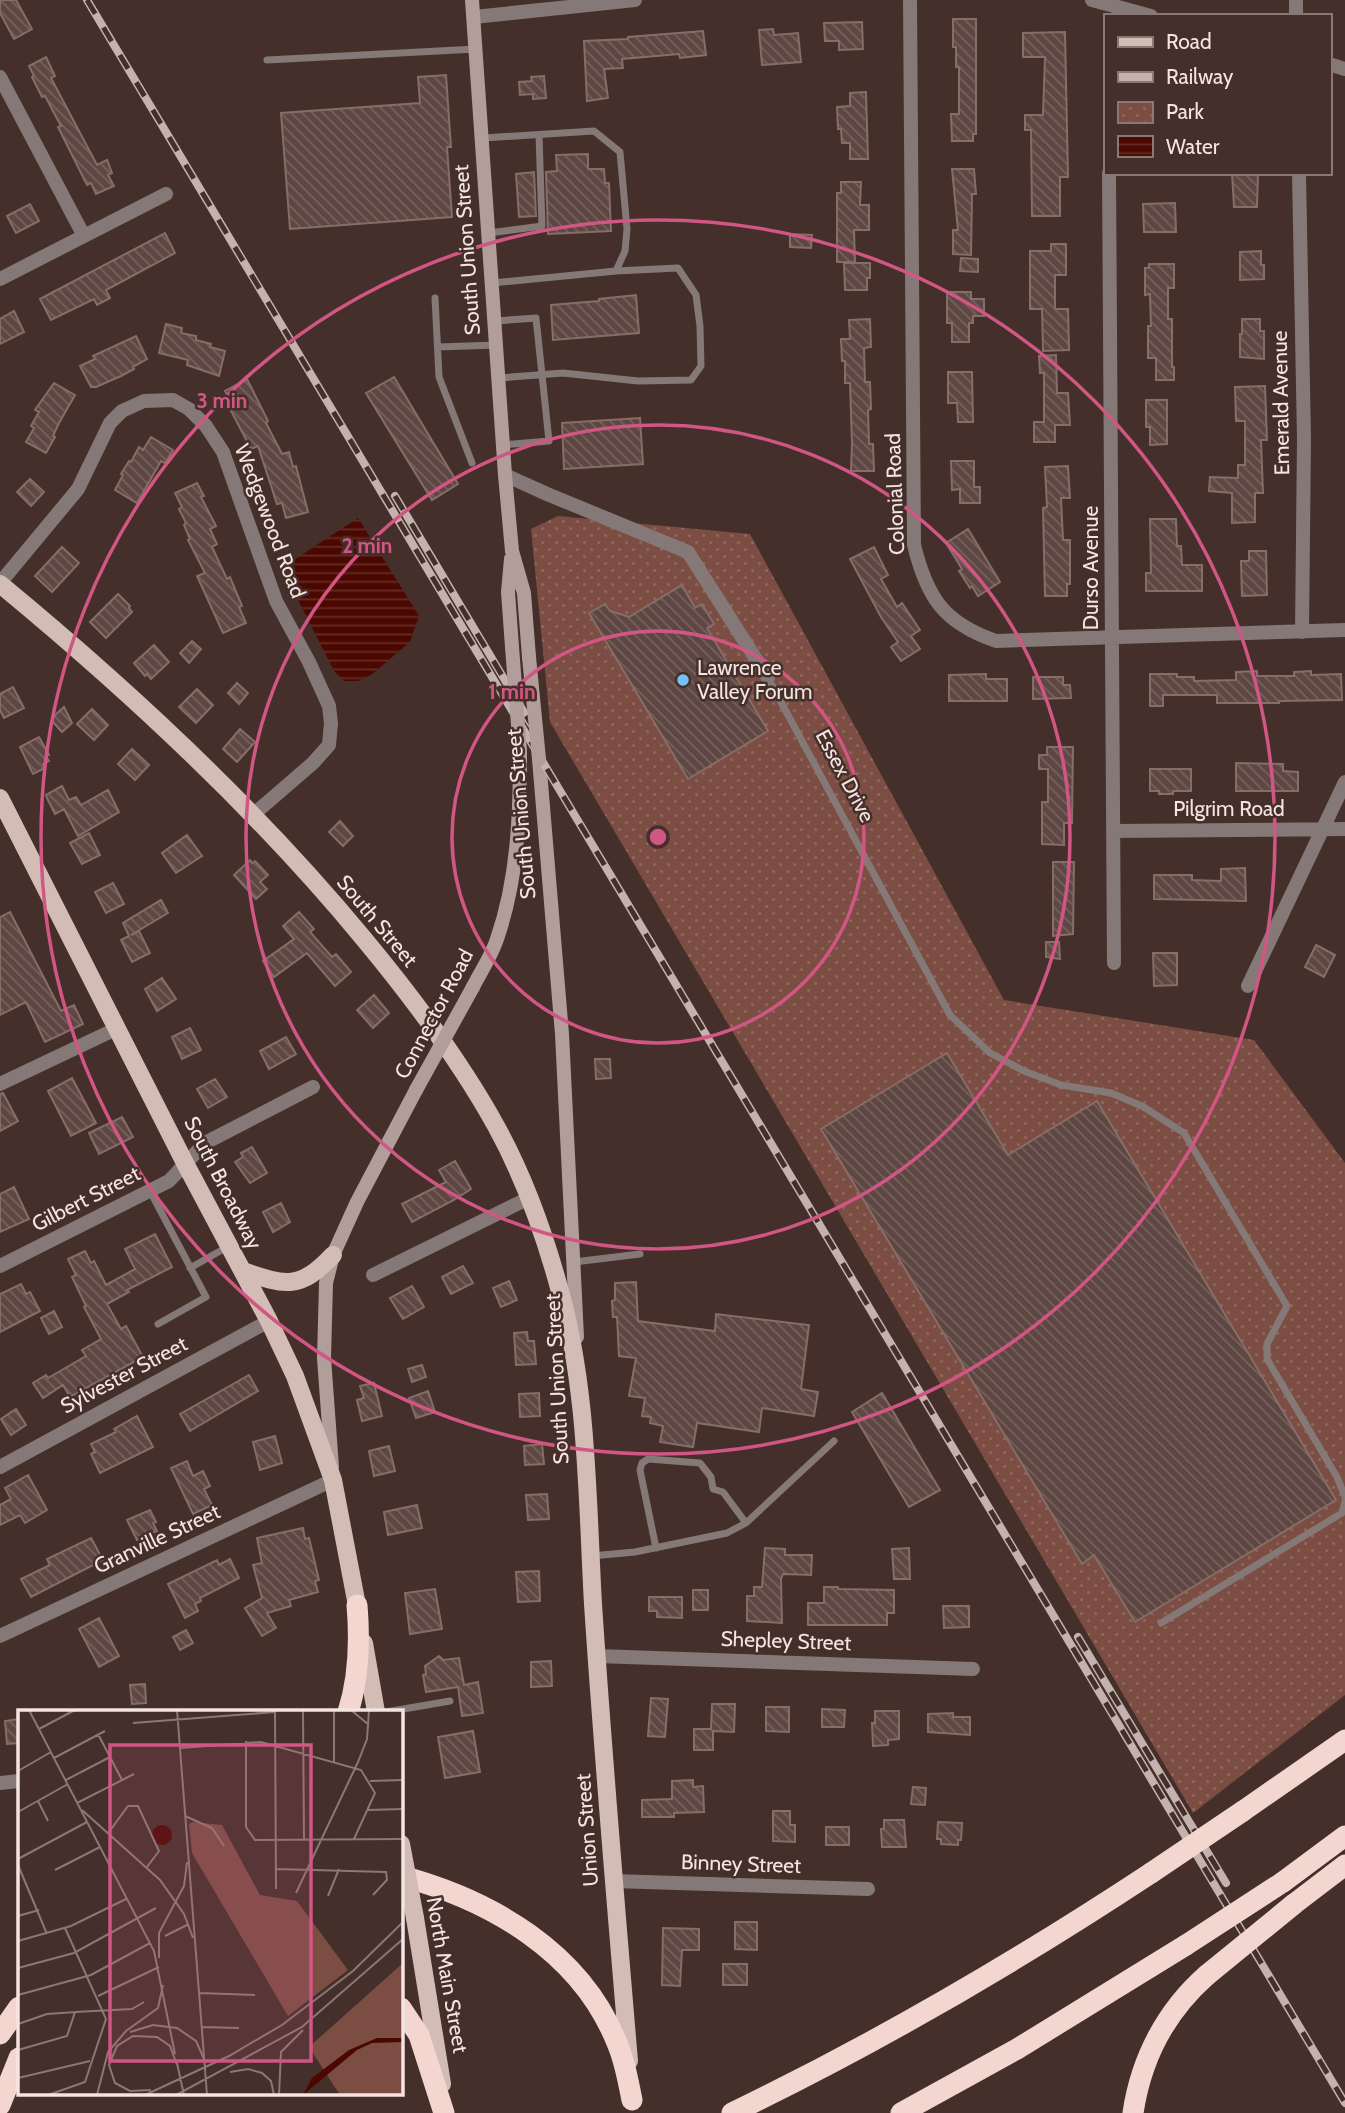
<svg xmlns="http://www.w3.org/2000/svg" width="1345" height="2113" viewBox="0 0 1345 2113" font-family="Cabin,sans-serif">
	<style>
		.park { fill: url(#park-dots) }
		.water { fill: url(#water-rules) }
		.building { fill: url(#building-back-hatch); stroke: #866d68; stroke-width: 2 }
		.lines { fill: none; stroke-linecap: round; stroke-linejoin: round }
		.service { stroke: #847976; stroke-width: 7 }
		.minor { stroke: #847976; stroke-width: 14 }
		.secondary { stroke: #b19e9a; stroke-width: 14 }
		.primary { stroke: #d3bbb6; stroke-width: 18 }
		.motorway { stroke: #f2d6cf; stroke-width: 21 }
		.rail-casing { stroke: #c3b2ae; stroke-width: 8 }
		.rail { stroke: #442f2a; stroke-width: 5; stroke-dasharray: 16; stroke-linecap: butt }
		.secondary-bridge { stroke: #b19e9a; stroke-width: 14 }
		.primary-bridge { stroke: #d3bbb6; stroke-width: 18 }
		.motorway-bridge { stroke: #f2d6cf; stroke-width: 21 }
		.ring { fill: none; stroke: #d15684; stroke-width: 3.5 }
		.poi-dot { fill: #77bff7; stroke: #442f2a; stroke-width: 2.5 }
		.labels { text-anchor: middle; stroke-width: 5; stroke-linejoin: round; paint-order: stroke }
		.street-label { font-size: 21px; fill: #f4e5e2; stroke: #442f2a }
		.poi-label { font-size: 21px; fill: #f4e5e2; stroke: #442f2a; text-anchor: start }
		.inset-road { fill: none; stroke: #8a7874; stroke-width: 2 }
		.view { fill: #d15684; fill-opacity: 0.15; stroke: #d15684; stroke-width: 3.5 }
		.inset-edge { fill: none; stroke: #f4e5e2; stroke-width: 3.5 }
		.centre { fill: #d15684; stroke: #442f2a; stroke-width: 3.5 }
		.ring-label { font-size: 21px; text-anchor: middle; font-weight: bold; fill: #d15684; stroke: #442f2a; stroke-width: 5; stroke-linejoin: round; paint-order: stroke }
	</style>
	<defs>
		<pattern id="park-dots" width="8" height="8" patternUnits="userSpaceOnUse" patternTransform="scale(1.75)"><rect width="8" height="8" fill="#7c4d43"/><path d="M2 2h.1M6 6h.1" fill="none" stroke="#8f665e" stroke-width="1.8" stroke-linecap="round"/></pattern>
		<pattern id="water-rules" width="6" height="5" patternUnits="userSpaceOnUse" patternTransform="scale(1.75)"><rect width="6" height="5" fill="#4a0800"/><path d="M0 2.5h6" fill="none" stroke="#652c25"/></pattern>
		<pattern id="building-back-hatch" width="6" height="6" patternUnits="userSpaceOnUse" patternTransform="scale(1.75)"><rect width="6" height="6" fill="#5e4742"/><path d="M-1 5l2 2M0 0l6 6M5-1l2 2" fill="none" stroke="#76615d"/></pattern>
	</defs>
	<rect width="100%" height="100%" fill="#442f2a"/>
	<path class="park" d="M558,516L750,534L1004,1000L1254,1040L1345,1163V1695L1193,1813L550,722L531,529Z"/>
	<path class="water" d="M358,518L419,616L410,642L371,675L358,681H344L334,671L291,586L286,565Z"/>
	<path class="building" d="M0,0H16L32,29L14,39L0,13Z
		M953,19H976V134H973V141H952L951,114H959V67H956V47H953Z
		M862,22L863,49L839,50V41H825L824,23Z
		M773,29L774,35L798,33L801,62L762,65L759,30Z
		M703,31L706,55L680,58L679,54L622,59L623,68L604,69L608,98L587,101L584,41L628,39V37Z
		M1065,32L1068,177H1060V216H1032L1031,130H1025V115H1043L1045,57H1023V33Z
		M46,57L55,76L51,78L97,165L107,160L112,173L108,175L114,186L96,194L91,183L87,185L58,127L61,126L45,96L42,97L32,77L34,76L29,66Z
		M446,75L451,147H447L452,217L290,229L281,113L420,103L418,77Z
		M544,76L546,98L533,99V94L520,95L519,82L532,81L531,77Z
		M866,92L868,159H850V143H842L841,129H838L837,107L850,106V93Z
		M588,154V169H604L605,183H609L611,231L548,234L546,172L557,171L556,155Z
		M952,169H974L976,194H972L971,255L953,254V230H958Z
		M534,172L536,216L519,217L516,174Z
		M1232,173H1258L1257,207H1234Z
		M841,182H861L860,205H869V230H854L855,262H837V193H841Z
		M1175,203L1176,232H1144L1143,204Z
		M30,204L39,221L16,233L7,216Z
		M165,233L175,253L106,290L110,298L97,305L94,299L51,320L40,299Z
		M790,234L812,235L811,248L790,247Z
		M1051,244H1066V275H1055V309H1068L1069,350L1043,351L1042,309H1030V251H1051Z
		M1261,251V265H1264V279L1240,280V252Z
		M961,258L978,259V272L960,271Z
		M844,263H870V278H867V290H845Z
		M1149,264H1174V288H1168V319H1172V367H1174V380H1156V358H1148V326H1151L1150,294L1145,295V268H1149Z
		M947,292H971V299H984V316H973V323H969V342H952V323H947Z
		M636,295L639,333L553,340L551,305L599,301V299Z
		M14,311L24,332L0,344V319Z
		M870,319L871,347L864,348L865,382H870L871,409L868,410L869,444H873L874,471H851L852,444L850,383H845V361H842L841,339H850L849,320Z
		M1242,319H1260V331H1264V359L1240,357V334H1242Z
		M166,324L182,328L181,333L196,336V340L211,344L210,347L225,351L219,376L187,365L188,360L159,353Z
		M136,336L147,359L133,367L134,369L121,376L96,387H91L80,366L95,359L93,356Z
		M1056,355L1057,393H1068L1070,425H1055V442H1034V422H1044V373H1040L1039,356Z
		M948,372H972L973,422H958L957,403H948Z
		M394,377L458,484L432,500L366,393Z
		M247,379L268,421L266,423L282,454L289,452L293,467L296,466L308,512L286,518L282,503L277,504L258,446L251,449L229,407L232,405L225,391Z
		M54,383L75,395L59,423L53,436L55,437L46,453L26,442L34,428L31,426L39,412L35,410Z
		M1265,386L1267,440H1261L1263,493H1255V522L1232,523V493L1209,491L1210,477L1238,478V465H1245V421H1236L1235,387Z
		M1146,400H1167V444L1150,445V427H1146Z
		M640,418L643,464L564,469L562,423Z
		M151,437L173,450L165,463L161,461L137,503L115,490L123,475L121,474L129,461L131,462L139,447L143,450Z
		M951,461H974V487H980V503H960V489L952,490Z
		M1068,466L1070,498H1061L1063,540H1070V584H1067V596H1045L1043,508L1047,507L1045,467Z
		M30,479L44,492L31,506L17,492Z
		M197,483L204,496L201,497L216,526L210,529L217,544L212,547L227,579L230,577L242,606L239,607L246,623L223,633L197,576L205,573L188,540L190,539L184,525L186,523L179,509L182,507L175,493Z
		M1150,519H1176L1177,546H1181L1182,565H1202V591H1146V573H1151Z
		M968,529L1000,582L978,596L972,586L970,588L959,571L962,569L946,543Z
		M62,547L79,563L52,592L35,576Z
		M874,547L888,575L881,579L897,607L902,603L920,630L911,636L920,649L901,661L891,647L898,642L881,617L850,559Z
		M1249,551H1266L1267,595L1242,596L1241,561H1249Z
		M682,585L695,608L702,604L714,624L707,628L768,731L688,779L589,613L605,604L610,611L629,617Z
		M118,594L130,606L129,608L132,612L106,638L90,622Z
		M192,641L201,649L189,663L180,653Z
		M154,645L169,662L151,679L147,674L145,676L134,663Z
		M1257,671V676H1294V672L1311,671V675L1341,674L1342,700L1279,701V703H1217V695H1163V706H1150V674H1177V677H1194V681L1236,680V672Z
		M986,674V679H1007V701H949V675Z
		M1033,677H1063V685H1070L1071,698L1033,699Z
		M237,683L248,693L239,704L228,693Z
		M13,687L24,708L4,718L0,710V694Z
		M197,689L213,705L196,723L179,707Z
		M64,707L72,723L62,732L53,722V717Z
		M92,709L108,725L94,740L77,724Z
		M240,729L255,742L237,762L223,749Z
		M39,737L49,755L46,756L49,761L43,764L45,768L33,774L20,747Z
		M1047,747H1073L1072,823H1064V845L1042,844V802H1048V769H1039V755H1047Z
		M132,749L149,765L135,780L118,764Z
		M1236,763L1283,764V771L1298,772V791H1236Z
		M1150,769H1191V791H1173V794H1159V791H1150Z
		M62,786L69,800L76,797L81,805L108,790L119,812L78,836L64,809L55,814L47,798L46,795Z
		M340,821L353,836L343,846L329,832Z
		M89,833L100,855L82,864L70,843Z
		M187,835L202,856L176,873L162,853Z
		M250,860L252,863L255,861L268,875L260,882L267,889L256,899L234,875Z
		M1053,862H1074L1073,934L1053,936Z
		M1245,868L1246,901L1154,899V875H1192V880L1221,881V869Z
		M113,883L124,904L106,913L95,892Z
		M161,900L168,913L131,935L139,931L150,953L132,962L121,940L129,936L123,923Z
		M10,912L61,1011L74,1005L83,1024L45,1042L26,1002L0,1015V917Z
		M299,912L314,929L310,932L332,957L336,954L351,972L335,986L307,953L274,977L263,961L294,939L283,926Z
		M1046,942H1059L1060,959L1046,957Z
		M1316,945L1335,955L1324,977L1305,967Z
		M1153,953H1177V985L1154,986Z
		M162,978L176,999L157,1011L145,989Z
		M374,995L389,1013L373,1028L357,1010Z
		M190,1028L201,1050L182,1059L172,1037Z
		M286,1037L296,1054L269,1069L260,1051Z
		M947,1053L1008,1155L1097,1101L1336,1500L1135,1622L1094,1555L1082,1564L821,1129Z
		M595,1059H610L611,1078L596,1079Z
		M72,1078L96,1123L71,1136L48,1091Z
		M215,1079L227,1097L208,1108L197,1089Z
		M3,1093L18,1121L0,1131V1094Z
		M122,1117L133,1137L99,1154L89,1133Z
		M252,1147L267,1173L250,1183L235,1162L243,1157L241,1153Z
		M455,1161L471,1189L454,1200L412,1222L402,1204L446,1182L439,1170Z
		M14,1187L29,1219L0,1232V1194Z
		M281,1203L290,1222L273,1232L263,1212Z
		M155,1234L172,1267L127,1290L129,1292L107,1304L121,1329L126,1326L143,1357L70,1397L63,1385L43,1398L33,1383L46,1375L48,1378L86,1356L82,1350L101,1339L84,1307L86,1306L72,1277L76,1275L68,1259L85,1251L91,1263L94,1261L106,1285L135,1269L125,1249Z
		M463,1266L473,1283L451,1294L442,1277Z
		M509,1281L517,1300L501,1307L493,1288Z
		M636,1282L638,1321L715,1331L716,1314L809,1325L801,1389L818,1392L814,1416L762,1408L759,1432L697,1423L693,1447L660,1442L663,1426L650,1423L651,1417L642,1416L645,1398L629,1396L636,1358L619,1356L617,1317H613L612,1301L615,1300V1283Z
		M21,1284L26,1294L30,1292L40,1311L0,1332V1294Z
		M412,1286L424,1307L403,1319L390,1298Z
		M54,1311L62,1327L49,1334L41,1318Z
		M527,1332L528,1341H534L536,1364L516,1365L514,1333Z
		M422,1365L426,1377L412,1382L408,1369Z
		M249,1375L258,1391L190,1431L180,1414Z
		M374,1383L382,1416L362,1421L357,1400L364,1398L360,1386Z
		M428,1391L435,1412L416,1418L409,1398Z
		M539,1393L540,1416L520,1417L519,1394Z
		M882,1393L940,1490L909,1507L852,1412Z
		M16,1409L26,1425L11,1435L1,1419Z
		M137,1416L153,1447L100,1473L91,1454L95,1452L91,1444L116,1432L114,1429Z
		M275,1436L282,1463L260,1470L253,1442Z
		M542,1444L544,1464L525,1465L524,1446Z
		M389,1446L395,1471L374,1476L369,1451Z
		M187,1461L193,1476L203,1471L210,1486L204,1489L212,1505L193,1514L171,1468Z
		M28,1475L47,1510L25,1523L20,1515L0,1525V1505L11,1499L5,1488Z
		M547,1494L549,1519L528,1520L526,1495Z
		M417,1505L422,1528L388,1535L384,1512Z
		M150,1510L156,1522L153,1523L157,1531L137,1540L127,1520Z
		M303,1528L305,1539L309,1538L319,1580L315,1581L318,1592L289,1600L291,1606L267,1613L276,1628L262,1636L245,1608L262,1598L253,1565L262,1563L257,1538Z
		M91,1538L103,1560L31,1597L21,1579L50,1565L47,1559Z
		M765,1548L785,1549V1555H812L811,1575L783,1574L781,1579L782,1623L747,1621V1596H754V1587H762Z
		M909,1548L910,1579H894L892,1549Z
		M230,1559L239,1578L200,1598L201,1601L195,1604L198,1611L185,1618L168,1584L217,1560L219,1565Z
		M539,1571L540,1601L518,1602L516,1572Z
		M824,1587H838V1589L894,1590V1613H887V1625H808V1603H824Z
		M435,1589L442,1629L410,1634L405,1593Z
		M693,1590H708V1610H693Z
		M649,1597H682V1618L657,1617V1611H649Z
		M943,1606H969V1627L944,1628Z
		M99,1618L119,1656L99,1667L79,1629Z
		M186,1630L193,1643L180,1650L173,1637Z
		M439,1656L443,1660L459,1658L464,1685L478,1682L483,1713L462,1716L458,1687L426,1692L423,1675L426,1674L425,1666Z
		M551,1661L552,1686L531,1687V1662Z
		M145,1684L146,1703L132,1704L130,1685Z
		M651,1698L668,1699L665,1737L648,1736Z
		M712,1704H735L734,1732L713,1731V1750H694V1729H711Z
		M766,1707H789V1732L766,1731Z
		M822,1709L845,1710L844,1727H822Z
		M875,1711H899V1739L888,1740V1745L873,1746L872,1723H875Z
		M953,1713V1717H970V1735L928,1732V1714Z
		M19,1719V1743L7,1744L5,1721Z
		M473,1731L480,1772L445,1778L438,1737Z
		M693,1780V1787L703,1786L704,1812L674,1813V1817H642V1800L672,1799V1781Z
		M913,1787L926,1788L925,1805L911,1804Z
		M773,1811H790V1825H795V1842L773,1841Z
		M884,1820H904L906,1847H882L881,1829H884Z
		M938,1822L962,1823L961,1840H958V1845L941,1844V1839H937Z
		M826,1827H849V1845H826Z
		M735,1922H757V1950L735,1949Z
		M663,1928L699,1929V1950H682L680,1986L662,1985Z
		M723,1964H747V1985H723Z"/>
	<g class="lines">
		<path class="service" d="M267,60L476,49
			M483,138L594,131L620,152L627,229L625,251L616,271L492,283
			M489,233L542,226L539,135
			M435,298L439,377L472,463
			M495,321L536,318L549,441L503,445
			M438,347L497,345
			M499,378L563,373L638,381L691,380L701,366L700,326L696,295L678,268L616,271
			M768,678L950,1015L990,1053L1024,1071L1061,1085L1111,1093L1142,1106L1184,1133L1287,1306L1267,1344V1359L1337,1477L1345,1497
			M150,1191L206,1297L158,1324
			M574,1262L640,1254
			M190,1268L229,1246
			M656,1548L640,1470L642,1463L648,1459L700,1463L711,1477L713,1489L723,1492L746,1523
			M591,1556L635,1552L727,1533L746,1523L834,1441
			M1161,1623L1342,1513L1345,1501
			M386,1712L450,1701"/>
		<path class="minor" d="M910,0L914,545C927,598 944,623 996,641L1345,630
			M1092,0L1151,16
			M1296,0V16
			M474,17L635,0
			M1329,64L1345,69
			M0,77L84,236
			M1109,173L1114,963
			M1299,173L1304,439L1302,632
			M0,279L166,194
			M505,475L547,494L688,552L768,678
			M0,583L78,489L110,423L122,411L144,401L173,400L189,409L206,426L223,452L276,601L309,662L329,706L331,723L329,745L313,763L254,814
			M1114,831L1345,829
			M1248,986L1345,782
			M0,1084L118,1028
			M0,1266L169,1181L205,1143L313,1087
			M373,1275L529,1198
			M0,1467L269,1321
			M0,1636L333,1480
			M597,1656L973,1669
			M0,1783L19,1781
			M613,1881L868,1889"/>
		<path class="secondary" d="M472,0L505,475L512,551L524,593L529,657
			M511,559L508,592L512,647
			M539,759L562,1034L577,1337
			M473,987C481,971 492,955 497,939C518,878 520,815 520,751
			M332,1467L324,1358L326,1283L333,1255L357,1202L416,1090"/>
		<path class="primary" d="M0,584C131,692 256,808 364,939C413,998 459,1059 496,1126C523,1175 543,1230 558,1284C588,1386 587,1498 593,1604C603,1756 616,1908 629,2061
			M0,798L185,1163L269,1321L295,1376L333,1480L359,1616
			M243,1271C286,1286 300,1290 333,1255
			M364,1643L376,1712
			M415,1918L442,2084"/>
		<path class="motorway" d="M348,1712C359,1678 360,1641 357,1605
			M1243,1811L1345,1740
			M401,1876C491,1900 581,1952 617,2043C625,2061 628,2081 632,2100
			M1283,1882L1345,1836
			M1294,1904L1345,1865
			M401,2008L419,2035L444,2113
			M0,2034L19,2007
			M0,2105L19,2058
			M732,2113C877,2043 1016,1962 1151,1873
			M901,2113L1017,2049L1186,1945
			M1133,2113C1141,2059 1166,2011 1207,1975"/>
		<g class="rail-casing">
			<path id="rail" d="M87,0L1345,2103
				M395,496L531,724
				M1078,1637L1226,1883"/>
		</g>
		<use href="#rail" class="rail"/>
		<path class="secondary-bridge" d="M512,647L520,751
			M529,657L539,759
			M416,1090L473,987"/>
		<path class="primary-bridge" d="M401,1844L415,1918"/>
		<path class="motorway-bridge" d="M1151,1873L1243,1811
			M1186,1945L1283,1882
			M1207,1975L1294,1904"/>
	</g>
	<g class="ring">
		<circle cx="658" cy="837" r="206"/>
		<circle cx="658" cy="837" r="412"/>
		<circle cx="658" cy="837" r="617"/>
	</g>
	<circle class="poi-dot" cx="683" cy="680" r="7"/>
	<g class="labels">
		<g class="street-label">
			<text transform="translate(467 250) rotate(-94)" y="7">South Union Street</text>
			<text transform="translate(1281 403) rotate(-91)" y="7">Emerald Avenue</text>
			<text transform="translate(895 494) rotate(-92)" y="7">Colonial Road</text>
			<text transform="translate(270 521) rotate(69)" y="7">Wedgewood Road</text>
			<text transform="translate(1091 568) rotate(-90)" y="7">Durso Avenue</text>
			<text transform="translate(845 776) rotate(62)" y="7">Essex Drive</text>
			<text x="1229" y="816">Pilgrim Road</text>
			<text transform="translate(521 814) rotate(-95)" y="7">South Union Street</text>
			<text transform="translate(377 921) rotate(50)" y="7">South Street</text>
			<text transform="translate(434 1014) rotate(-62)" y="7">Connector Road</text>
			<text transform="translate(223 1183) rotate(63)" y="7">South Broadway</text>
			<text transform="translate(86 1199) rotate(-27)" y="7">Gilbert Street</text>
			<text transform="translate(124 1375) rotate(-28)" y="7">Sylvester Street</text>
			<text transform="translate(557 1379) rotate(-93)" y="7">South Union Street</text>
			<text transform="translate(157 1539) rotate(-25)" y="7">Granville Street</text>
			<text transform="translate(786 1641) rotate(2)" y="7">Shepley Street</text>
			<text transform="translate(587 1830) rotate(-94)" y="7">Union Street</text>
			<text transform="translate(741 1864) rotate(2)" y="7">Binney Street</text>
			<text transform="translate(447 1975) rotate(80)" y="7">North Main Street</text>
		</g>
		<g class="poi-label">
			<text x="697" y="675">Lawrence<tspan x="697" dy="24">Valley Forum</tspan></text>
		</g>
	</g>
	<g transform="translate(18 1710)">
		<rect width="385" height="385" fill="#442f2a"/>
		<path d="M175,112L204,115L242,185L279,191L330,260L270,306L174,143L171,114ZM385,253V385H322L291,337Z" fill="#7c4d43"/>
		<path d="M134 125a10 10 0 1 1 20 0a10 10 0 1 1-20 0ZM359,328H385V332L354,333L339,340L285,385L294,368L331,340Z" fill="#4a0800"/>
		<path class="inset-road" d="M11,0L136,241L157,344M159,0L189,385M257,0L258,179M285,0L286,130M316,0V52M333,0L351,15M115,13L257,2M21,19L57,0M80,24L104,70M228,31V117L237,130L385,129M162,38L243,32L343,60L357,83L336,129M36,48L87,21M0,61L33,42M48,70L92,47M352,71L385,70M20,91L30,111M59,93L116,64M64,100L142,170L166,204L175,228M350,100L385,99M0,102L50,74M167,106L194,118L206,136M91,122L110,96H120L141,141L129,157M0,149L69,112M0,155L29,224M258,159L368,162L369,170L355,185M37,160L82,137M278,183L340,52L349,29L351,0M310,186L321,159M0,206L21,200M147,226L171,214M0,231L53,216L108,189M141,248V223L166,176L169,152M0,258L56,243L138,198M181,283L237,285M0,285L73,265L132,233M80,286L141,257M57,302L114,299L126,292M0,314L29,304L57,302L49,326L0,340M183,317L221,318M112,322L135,315L159,318L178,331L186,349M159,353L166,385M212,362L230,359L244,363L253,371L256,385M0,368L72,351M133,380L112,381L97,373L91,355L99,336L115,326L139,327L152,336L159,355M30,385L67,372L88,309L47,218M79,385L90,342L108,321L140,298L145,275M127,385L211,346L264,315L335,261L385,212M158,385L284,317L385,229M261,385L263,342L285,320"/>
		<path class="view" d="M92,35H293V351H92Z"/>
		<rect width="385" height="385" class="inset-edge"/>
	</g>
	<circle cx="658" cy="837" r="10" class="centre"/>
	<g class="ring-label">
		<text x="222" y="408">3 min</text>
		<text x="367" y="553">2 min</text>
		<text x="512" y="699">1 min</text>
	</g>
	<rect x="1104" y="14" width="228" height="161" fill="#442f2a" stroke="#8a7874" stroke-width="2"/>
	<rect x="1118" y="37" width="35" height="10" fill="#d3bbb6" stroke="#8a7874" stroke-width="2"/>
	<text x="1166" y="49" font-size="21" fill="#f4e5e2">Road</text>
	<rect x="1118" y="72" width="35" height="10" fill="#c3b2ae" stroke="#8a7874" stroke-width="2"/>
	<text x="1166" y="84" font-size="21" fill="#f4e5e2">Railway</text>
	<rect x="1118" y="102" width="35" height="21" fill="url(#park-dots)" stroke="#8a7874" stroke-width="2"/>
	<text x="1166" y="119" font-size="21" fill="#f4e5e2">Park</text>
	<rect x="1118" y="136" width="35" height="21" fill="url(#water-rules)" stroke="#8a7874" stroke-width="2"/>
	<text x="1166" y="154" font-size="21" fill="#f4e5e2">Water</text>
</svg>
